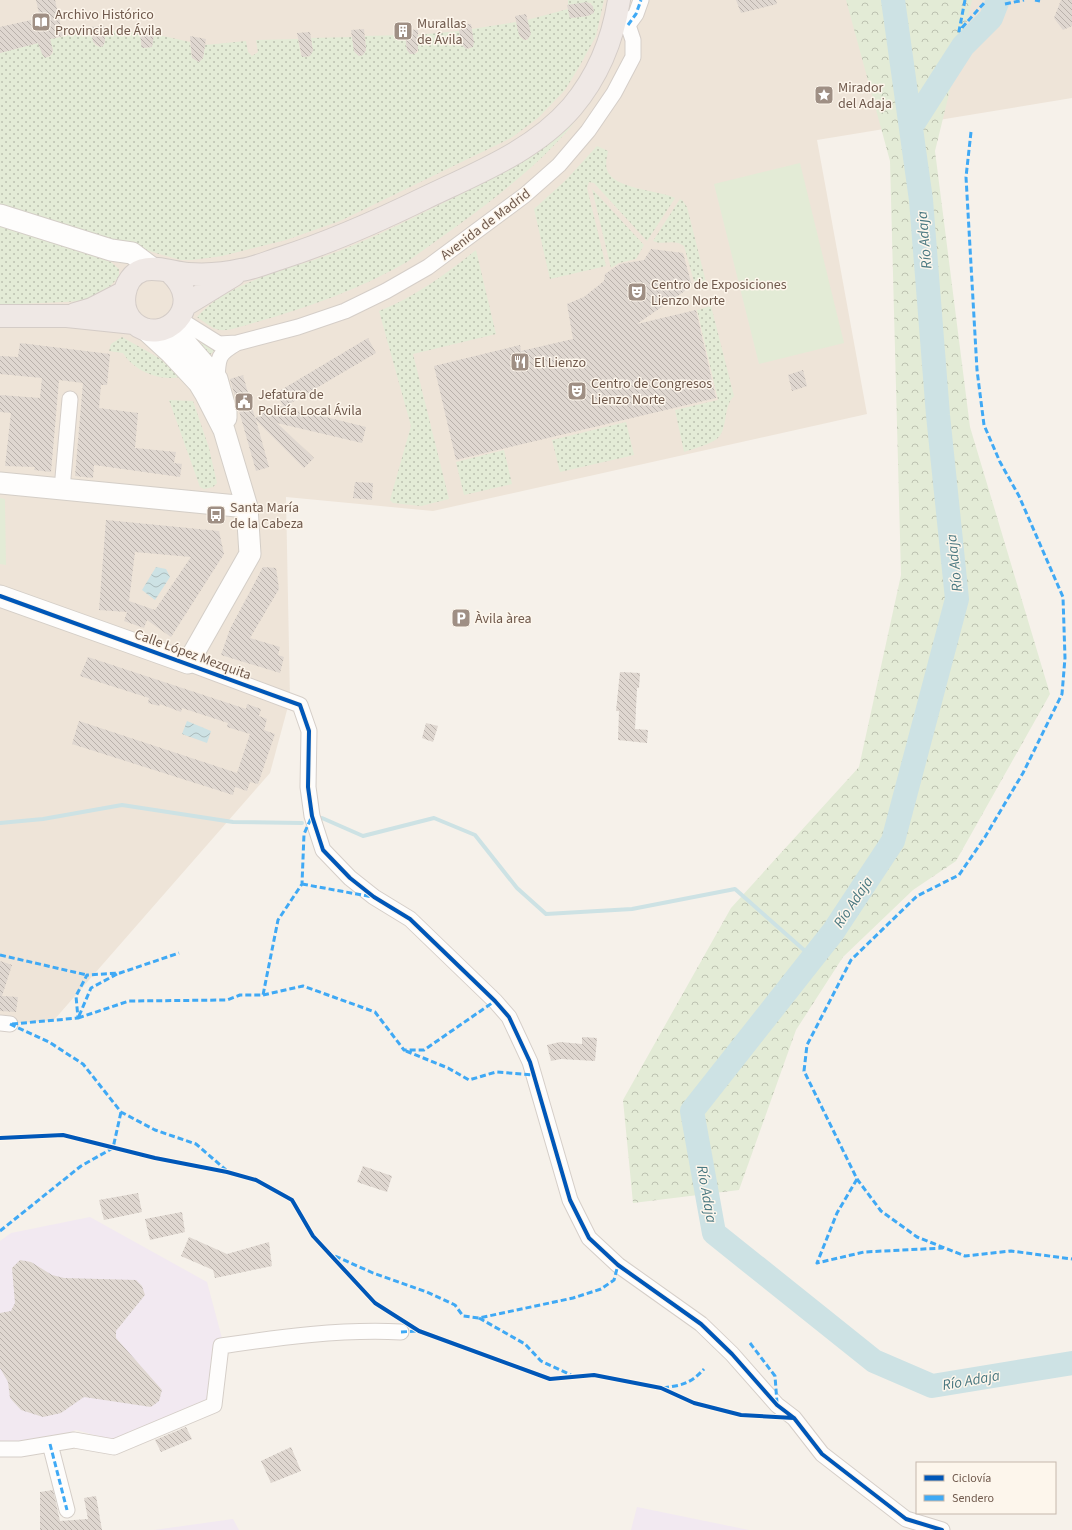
<svg xmlns="http://www.w3.org/2000/svg" width="1072" height="1530" viewBox="0 0 1072 1530" font-family="'Source Sans 3',sans-serif">
	<style>
		.residential { fill: #eee4d8 }
		.education { fill: #f2e9f1 }
		.grass { fill: url(#grass-dots) }
		.forest { fill: url(#forest-crowns) }
		.garden { fill: #e3ebd6 }
		.water { fill: url(#water-waves) }
		.lines { fill: none; stroke-linecap: round; stroke-linejoin: round }
		.stream { stroke: #cde2e4; stroke-width: 4 }
		.river { stroke: #cde2e4; stroke-width: 24 }
		.building { fill: url(#building-back-hatch); fill-rule: evenodd }
		.street-casing { stroke: #d5cec8; stroke-width: 17 }
		.secondary-casing { stroke: #d4cec7; stroke-width: 23 }
		.highway-casing { stroke: #d4ccc7; stroke-width: 24 }
		.street { stroke: #fefdfc; stroke-width: 15 }
		.secondary { stroke: #fefdfc; stroke-width: 21 }
		.highway { stroke: #efe8e5; stroke-width: 22 }
		.quiet { stroke: #3fa9f5; stroke-width: 3; stroke-dasharray: 6 3; stroke-linecap: butt }
		.cycleway-casing { stroke: #fdf6ec; stroke-width: 6 }
		.cycleway { stroke: #0057b8; stroke-width: 4 }
		.labels { text-anchor: middle; stroke-width: 3; stroke-linejoin: round; paint-order: stroke }
		.poi-label { font-size: 14px; fill: #705a4d; stroke: #fdf6ec; text-anchor: start }
		.street-label { font-size: 14px; fill: #705a4d; stroke: #fdf6ec }
		.water-label { font-size: 15px; font-style: italic; fill: #4a7881; stroke: #fdf6ec }
	</style>
	<defs>
		<pattern id="grass-dots" width="8" height="8" patternUnits="userSpaceOnUse"><rect width="8" height="8" fill="#e3ebd6"/><path d="M2 2h.1M6 6h.1" fill="none" stroke="#bcc1b0" stroke-width="1.8" stroke-linecap="round"/></pattern>
		<pattern id="forest-crowns" width="20" height="18" patternUnits="userSpaceOnUse"><rect width="20" height="18" fill="#e3ebd6"/><path d="M2 6a3 3 0 1 1 6 0M12 15a3 3 0 1 1 6 0" fill="none" stroke="#bcc1b0"/></pattern>
		<pattern id="water-waves" width="16" height="10" patternUnits="userSpaceOnUse"><rect width="16" height="10" fill="#cde2e4"/><path d="M0 5q4-4 8 0t8 0" fill="none" stroke="#abbabb"/></pattern>
		<pattern id="building-back-hatch" width="6" height="6" patternUnits="userSpaceOnUse"><rect width="6" height="6" fill="#dfd7d0"/><path d="M-1 5l2 2M0 0l6 6M5-1l2 2" fill="none" stroke="#b9b1ab"/></pattern>
	</defs>
	<rect width="100%" height="100%" fill="#f6f1ea"/>
	<path class="residential" d="M0,0H1072V98L817,140L867,414L433,511L286,497L290,699L270,773L54,1020L10,1024L0,1023Z"/>
	<path class="education" d="M90,1217L207,1282L223,1342H214L207,1399L113,1440L76,1430L43,1441H0V1241L11,1233Z
		M637,1507L749,1530H631Z
		M233,1519L239,1530H154Z"/>
	<path class="grass" d="M568,0H604L596,36L579,67L565,90L538,118L511,138L340,221L286,240L222,256L192,260H181L159,254L0,205V53L38,43L45,57H49L53,53L50,39L91,31L95,45L100,47L103,46L105,41L103,30L143,33L141,45L146,48L152,46L154,34L190,42L192,58L199,62L203,58L205,45L246,41L248,52L252,56L258,52L256,40L298,39L301,55L308,57L313,51L311,38L352,37L354,51L359,56L363,55L366,50L365,36L405,35L407,50L413,54L418,52V35L459,31L462,45L469,49L473,46L472,29L516,22L520,37L524,40H527L531,34L527,20L568,9L570,18L588,16L594,12L591,3L568,5Z
		M574,123C529,178 464,220 407,262C351,294 294,312 232,329C216,333 210,326 197,317C232,277 301,268 349,247C379,235 408,220 437,206C488,181 531,161 574,123Z
		M597,146L608,151C607,157 605,164 607,170C613,189 658,190 675,198L647,241L594,183L589,182L587,188L606,266L550,279L534,209L566,180Z
		M592,189L644,245L636,259L619,263L611,268Z
		M680,199L683,201L687,207L706,282L695,285L684,246C674,238 664,246 653,241Z
		M0,226L111,262L119,269V277L110,286L84,301L0,305Z
		M476,250L496,334L413,354L449,499L421,506L393,503L390,500L411,426L379,311C415,297 446,274 476,250Z
		M711,306L734,396C722,408 729,428 717,439C708,445 695,448 684,452L675,410L718,400L697,310Z
		M122,337L159,358L180,377C159,381 134,371 123,353L109,351L111,344Z
		M203,342L217,348L209,356L197,349Z
		M169,400L193,401L209,448L217,483L213,487L204,489L200,487Z
		M626,422L634,455L560,472L552,440Z
		M504,450L512,484L464,495L456,462Z"/>
	<path class="forest" d="M846,0H972L935,151L970,427L1050,694L956,861L913,890L843,957L796,1030L739,1190L633,1203L623,1100L731,908L859,767L901,575L890,161Z"/>
	<path class="garden" d="M800,163L844,343L759,364L714,184Z
		M0,498L5,499L6,565L0,564Z"/>
	<path class="water" d="M156,567L166,569L170,577L155,600L142,590Z
		M187,721L211,731L207,743L182,734Z"/>
	<g class="lines">
		<path class="stream" d="M322,818L363,836L434,818L475,835L517,888L546,914L632,909L735,889L813,958
			M0,823L43,819L122,805L233,822L302,823"/>
		<path class="river" d="M893,0L921,200L938,415L957,599L893,841L833,932L692,1111L714,1233L874,1361L932,1386L1072,1363
			M911,127L963,46L991,18L998,0"/>
	</g>
	<path class="building" d="M36,0H55L63,36L50,39L53,50L51,55L45,58L42,54L38,43L0,53V27L40,18Z
		M736,0H776L777,4L741,13Z
		M1061,0H1072V26L1063,30L1054,18Z
		M587,2L593,6L594,13L588,16L570,18L567,5Z
		M526,14L531,34L528,39L524,40L519,35L515,16Z
		M471,24L474,42L473,47L466,49L462,45L458,25Z
		M104,26L105,41L103,46L100,47L93,42L90,27Z
		M139,28L155,29L152,47L142,48Z
		M364,29L366,50L363,55L359,56L354,51L351,30Z
		M404,29L418,30V49L415,54H410L407,50Z
		M310,32L313,51L310,56L302,57L297,33Z
		M190,36L206,39L203,58L199,62L192,58Z
		M651,249L683,253L692,286L637,324L696,310L716,398L456,460L434,366L520,345L521,351L573,339L567,304L584,297L604,281L605,274L620,264L644,260Z
		M368,338L376,353L284,407L276,393Z
		M20,343L110,354L107,385H101L99,408L138,413L135,448L176,452L174,463L182,464L180,477L94,465L93,478L75,476L83,383L59,380L51,472L34,470L35,467L5,466L11,413L0,412V395L40,398L42,378L0,374V356L18,357Z
		M803,370L807,386L792,391L788,375Z
		M243,375L255,418L277,405L366,427L362,443L277,423L314,458L304,468L256,420L269,467L256,471L230,379Z
		M355,482L373,483L372,500L353,498Z
		M106,520L219,531L224,554L171,637L147,620L144,628L124,621L127,612L99,610ZM135,552L191,557L155,610L129,601Z
		M263,567L276,568L279,589L250,638L280,647L278,655L284,657L280,673L221,655L230,629Z
		M88,657L246,709L247,704L261,709L259,716L267,719L264,730L275,734L258,784L250,782L247,791L235,787L233,795L72,744L79,721L237,773L250,734L227,727L228,723L182,708L181,712L160,704L159,706L148,703L149,698L80,676Z
		M620,672L640,673L639,688H637L635,729L648,730L647,743L618,740L619,711H616Z
		M426,723L438,726L433,742L422,738Z
		M0,961L12,965L2,996L18,997L16,1012L0,1011Z
		M582,1037L597,1038L595,1061L561,1059L551,1061L547,1045L560,1042L582,1044Z
		M363,1166L392,1176L387,1192L357,1182Z
		M138,1193L142,1212L104,1220L99,1200Z
		M182,1212L185,1232L150,1240L145,1219Z
		M189,1237L227,1254L269,1242L272,1266L215,1278L213,1270L181,1256Z
		M20,1260L31,1262L52,1275L64,1278L136,1280L142,1286L145,1295L116,1331V1338L162,1390L159,1401L151,1407L84,1397L61,1413L43,1417L21,1410L10,1398L8,1382L0,1368V1313L11,1311L15,1303L12,1268Z
		M186,1427L192,1439L161,1452L155,1440Z
		M291,1447L301,1471L271,1483L261,1461Z
		M53,1490L60,1521L88,1519L84,1498L96,1496L102,1530H40V1492Z"/>
	<g class="lines">
		<g class="street-casing">
			<path id="street" d="M628,25L636,14L641,0
				M179,319L219,344L237,343L298,327L345,311L386,291L428,267L525,195L559,165L588,131L614,93L633,57V40L628,25L618,9
				M217,379C218,357 218,354 237,343
				M62,489L70,399
				M188,663L300,705L309,731L308,787L312,816L323,850L350,878L374,897L410,919L495,1001L509,1017L530,1062L570,1200L589,1238L618,1265L701,1324L732,1354L777,1405L794,1418L822,1454L906,1519L942,1530
				M0,1023L10,1024
				M50,1444L67,1510
				M0,1449H20L74,1440L114,1447L214,1405L221,1346C281,1337 341,1329 401,1332"/>
		</g>
		<g class="secondary-casing">
			<path id="secondary" d="M0,215L111,250L132,253L152,268
				M173,324L188,346L217,379L226,411V418
				M0,483L247,507
				M0,596L188,663L250,554L247,507L224,430L205,393L199,383L171,353L145,329"/>
		</g>
		<g class="highway-casing">
			<path id="highway" d="M170,272C208,306 163,348 134,323C118,309 122,277 143,270C157,266 174,273 188,274C205,275 225,274 241,270C255,268 268,262 281,258C331,242 378,221 425,198C477,173 534,151 572,107C598,76 613,39 619,0
				M185,305L234,275
				M75,314L92,309L123,293
				M0,316H67L134,323"/>
		</g>
		<use href="#street" class="street"/>
		<use href="#secondary" class="secondary"/>
		<use href="#highway" class="highway"/>
		<path class="quiet" d="M965,0L959,31L985,2
			M1035,0L1040,1
			M1005,4L1024,0
			M628,25L636,14L641,0
			M971,132L966,177L977,370L984,425L1000,462L1019,496L1063,597L1065,658L1062,694L1023,773L985,837L959,875L917,896L851,960L807,1045L804,1071L857,1179L881,1211L917,1237L965,1256L1011,1251L1072,1259
			M302,884L373,897
			M0,955L87,975
			M263,995L303,986L375,1012L404,1050H424L495,1001
			M79,1016L91,988L117,974
			M78,1018L129,1001L227,1000L240,995H263L278,920L302,884L304,834L312,816
			M10,1024L49,1042L83,1064L121,1112L155,1130L196,1144L226,1170
			M12,1024L78,1018L76,996L87,975L120,973L179,953
			M406,1051L448,1068L469,1080L496,1072L534,1075
			M857,1179L837,1213L817,1263L864,1252L943,1248
			M0,1231L81,1166L113,1148L121,1112
			M335,1256L373,1273L427,1292L455,1305L463,1316L479,1318L573,1298L601,1289L614,1280L618,1265
			M479,1318L525,1344L541,1361L571,1375
			M401,1332L417,1331
			M750,1343L775,1376L777,1403
			M663,1388C683,1385 690,1384 704,1369
			M50,1444L67,1510"/>
		<g class="cycleway-casing">
			<path id="cycleway" d="M0,596L300,705L309,731L308,787L312,816L323,850L350,878L374,897L410,919L495,1001L509,1017L530,1062L570,1200L589,1238L618,1265L701,1324L732,1354L777,1405L794,1418L822,1454L906,1519L942,1530
				M0,1138L63,1135L155,1158L227,1172L256,1180L292,1200L313,1236L375,1303L419,1331L550,1379L594,1375L661,1388L694,1403L741,1415L794,1418"/>
		</g>
		<use href="#cycleway" class="cycleway"/>
	</g>
	<defs>
		<g id="library-square" transform="scale(1)"><rect x="-9" y="-9" width="18" height="18" rx="4" fill="#9f8f84" stroke="#fdf6ec"/><path d="M-6-4Q-3-5.5-.7-3.5V5Q-3 3-6 4ZM6-4Q3-5.5 .7-3.5V5Q3 3 6 4Z" fill="#fff"/></g>
		<g id="building-square" transform="scale(1)"><rect x="-9" y="-9" width="18" height="18" rx="4" fill="#9f8f84" stroke="#fdf6ec"/><path d="M-4-6H4V6H1V3H-1V6H-4ZM-2.5-4.3h1.7v1.8h-1.7ZM.8-4.3h1.7v1.8H.8ZM-2.5-1h1.7V.8h-1.7ZM.8-1h1.7V.8H.8Z" fill="#fff"/></g>
		<g id="sight-square" transform="scale(1)"><rect x="-9" y="-9" width="18" height="18" rx="4" fill="#9f8f84" stroke="#fdf6ec"/><path d="M0-6L1.8-2.2L6-1.7L2.9 1.2L3.7 5.4L0 3.3L-3.7 5.4L-2.9 1.2L-6-1.7L-1.8-2.2Z" fill="#fff"/></g>
		<g id="theatre-square" transform="scale(1)"><rect x="-9" y="-9" width="18" height="18" rx="4" fill="#9f8f84" stroke="#fdf6ec"/><path d="M-5-5.5Q0-4 5-5.5V0Q5 5 0 6Q-5 5-5 0ZM-3.3-2.5H-1v1.5H-3.3ZM1-2.5H3.3v1.5H1ZM-2.8 1Q0 5.5 2.8 1Z" fill="#fff"/></g>
		<g id="restaurant-square" transform="scale(1)"><rect x="-9" y="-9" width="18" height="18" rx="4" fill="#9f8f84" stroke="#fdf6ec"/><path d="M-5-6h1v4h1v-4h1v4h1v-4h1v5L-1.5 .5V6h-2V.5L-5-1ZM5-6V6H3V1.5H1.5Q1.5-4 5-6Z" fill="#fff"/></g>
		<g id="civic-square" transform="scale(1)"><rect x="-9" y="-9" width="18" height="18" rx="4" fill="#9f8f84" stroke="#fdf6ec"/><path d="M-.6-6.5H3V-4.5H.6V-3L4-1V1h2V6H-6V1h2V-1L-.6-3ZM-1.2 2.5V6h2.4V2.5Z" fill="#fff"/></g>
		<g id="bus-square" transform="scale(1)"><rect x="-9" y="-9" width="18" height="18" rx="4" fill="#9f8f84" stroke="#fdf6ec"/><path d="M-5-6H5V4H4V6H2V4H-2V6H-4V4H-5ZM-3.5-4V0h7V-4ZM-3.5 1.2v1.5H-2V1.2ZM2 1.2v1.5H3.5V1.2Z" fill="#fff"/></g>
		<g id="parking-square" transform="scale(1)"><rect x="-9" y="-9" width="18" height="18" rx="4" fill="#9f8f84" stroke="#fdf6ec"/><path d="M-3.5-5.5H1a3.5 3.5 0 0 1 0 7H-1V5.5H-3.5ZM-1-3.4V-.6H.8a1.4 1.4 0 0 0 0-2.8Z" fill="#fff"/></g>
	</defs>
	<g fill-rule="evenodd">
		<use href="#library-square" x="41" y="22"/>
		<use href="#building-square" x="403" y="31"/>
		<use href="#sight-square" x="824" y="95"/>
		<use href="#theatre-square" x="637" y="292"/>
		<use href="#restaurant-square" x="520" y="362"/>
		<use href="#theatre-square" x="577" y="391"/>
		<use href="#civic-square" x="244" y="402"/>
		<use href="#bus-square" x="216" y="515"/>
		<use href="#parking-square" x="461" y="618"/>
	</g>
	<g class="labels">
		<g class="poi-label">
			<text x="55" y="19">Archivo Histórico<tspan x="55" dy="16">Provincial de Ávila</tspan></text>
			<text x="417" y="28">Murallas<tspan x="417" dy="16">de Ávila</tspan></text>
			<text x="838" y="92">Mirador<tspan x="838" dy="16">del Adaja</tspan></text>
			<text x="651" y="289">Centro de Exposiciones<tspan x="651" dy="16">Lienzo Norte</tspan></text>
			<text x="534" y="367">El Lienzo</text>
			<text x="591" y="388">Centro de Congresos<tspan x="591" dy="16">Lienzo Norte</tspan></text>
			<text x="258" y="399">Jefatura de<tspan x="258" dy="16">Policía Local Ávila</tspan></text>
			<text x="230" y="512">Santa María<tspan x="230" dy="16">de la Cabeza</tspan></text>
			<text x="475" y="623">Àvila àrea</text>
		</g>
		<g class="street-label">
			<text transform="translate(485 224) rotate(-37)" y="5">Avenida de Madrid</text>
			<text transform="translate(193 654) rotate(20)" y="5">Calle López Mezquita</text>
		</g>
		<g class="water-label">
			<text transform="translate(924 240) rotate(-95)" y="5">Río Adaja</text>
			<text transform="translate(954 563) rotate(-96)" y="5">Río Adaja</text>
			<text transform="translate(853 902) rotate(-56)" y="5">Río Adaja</text>
			<text transform="translate(707 1194) rotate(80)" y="5">Río Adaja</text>
			<text transform="translate(971 1380) rotate(-10)" y="5">Río Adaja</text>
		</g>
	</g>
	<rect x="916" y="1462" width="140" height="52" fill="#fdf6ec" stroke="#c5b8ac"/>
	<rect x="924" y="1475" width="20" height="6" fill="#0057b8" stroke="#c5b8ac"/>
	<text x="952" y="1482" font-size="12" fill="#705a4d">Ciclovía</text>
	<rect x="924" y="1495" width="20" height="6" fill="#3fa9f5" stroke="#c5b8ac"/>
	<text x="952" y="1502" font-size="12" fill="#705a4d">Sendero</text>
</svg>
